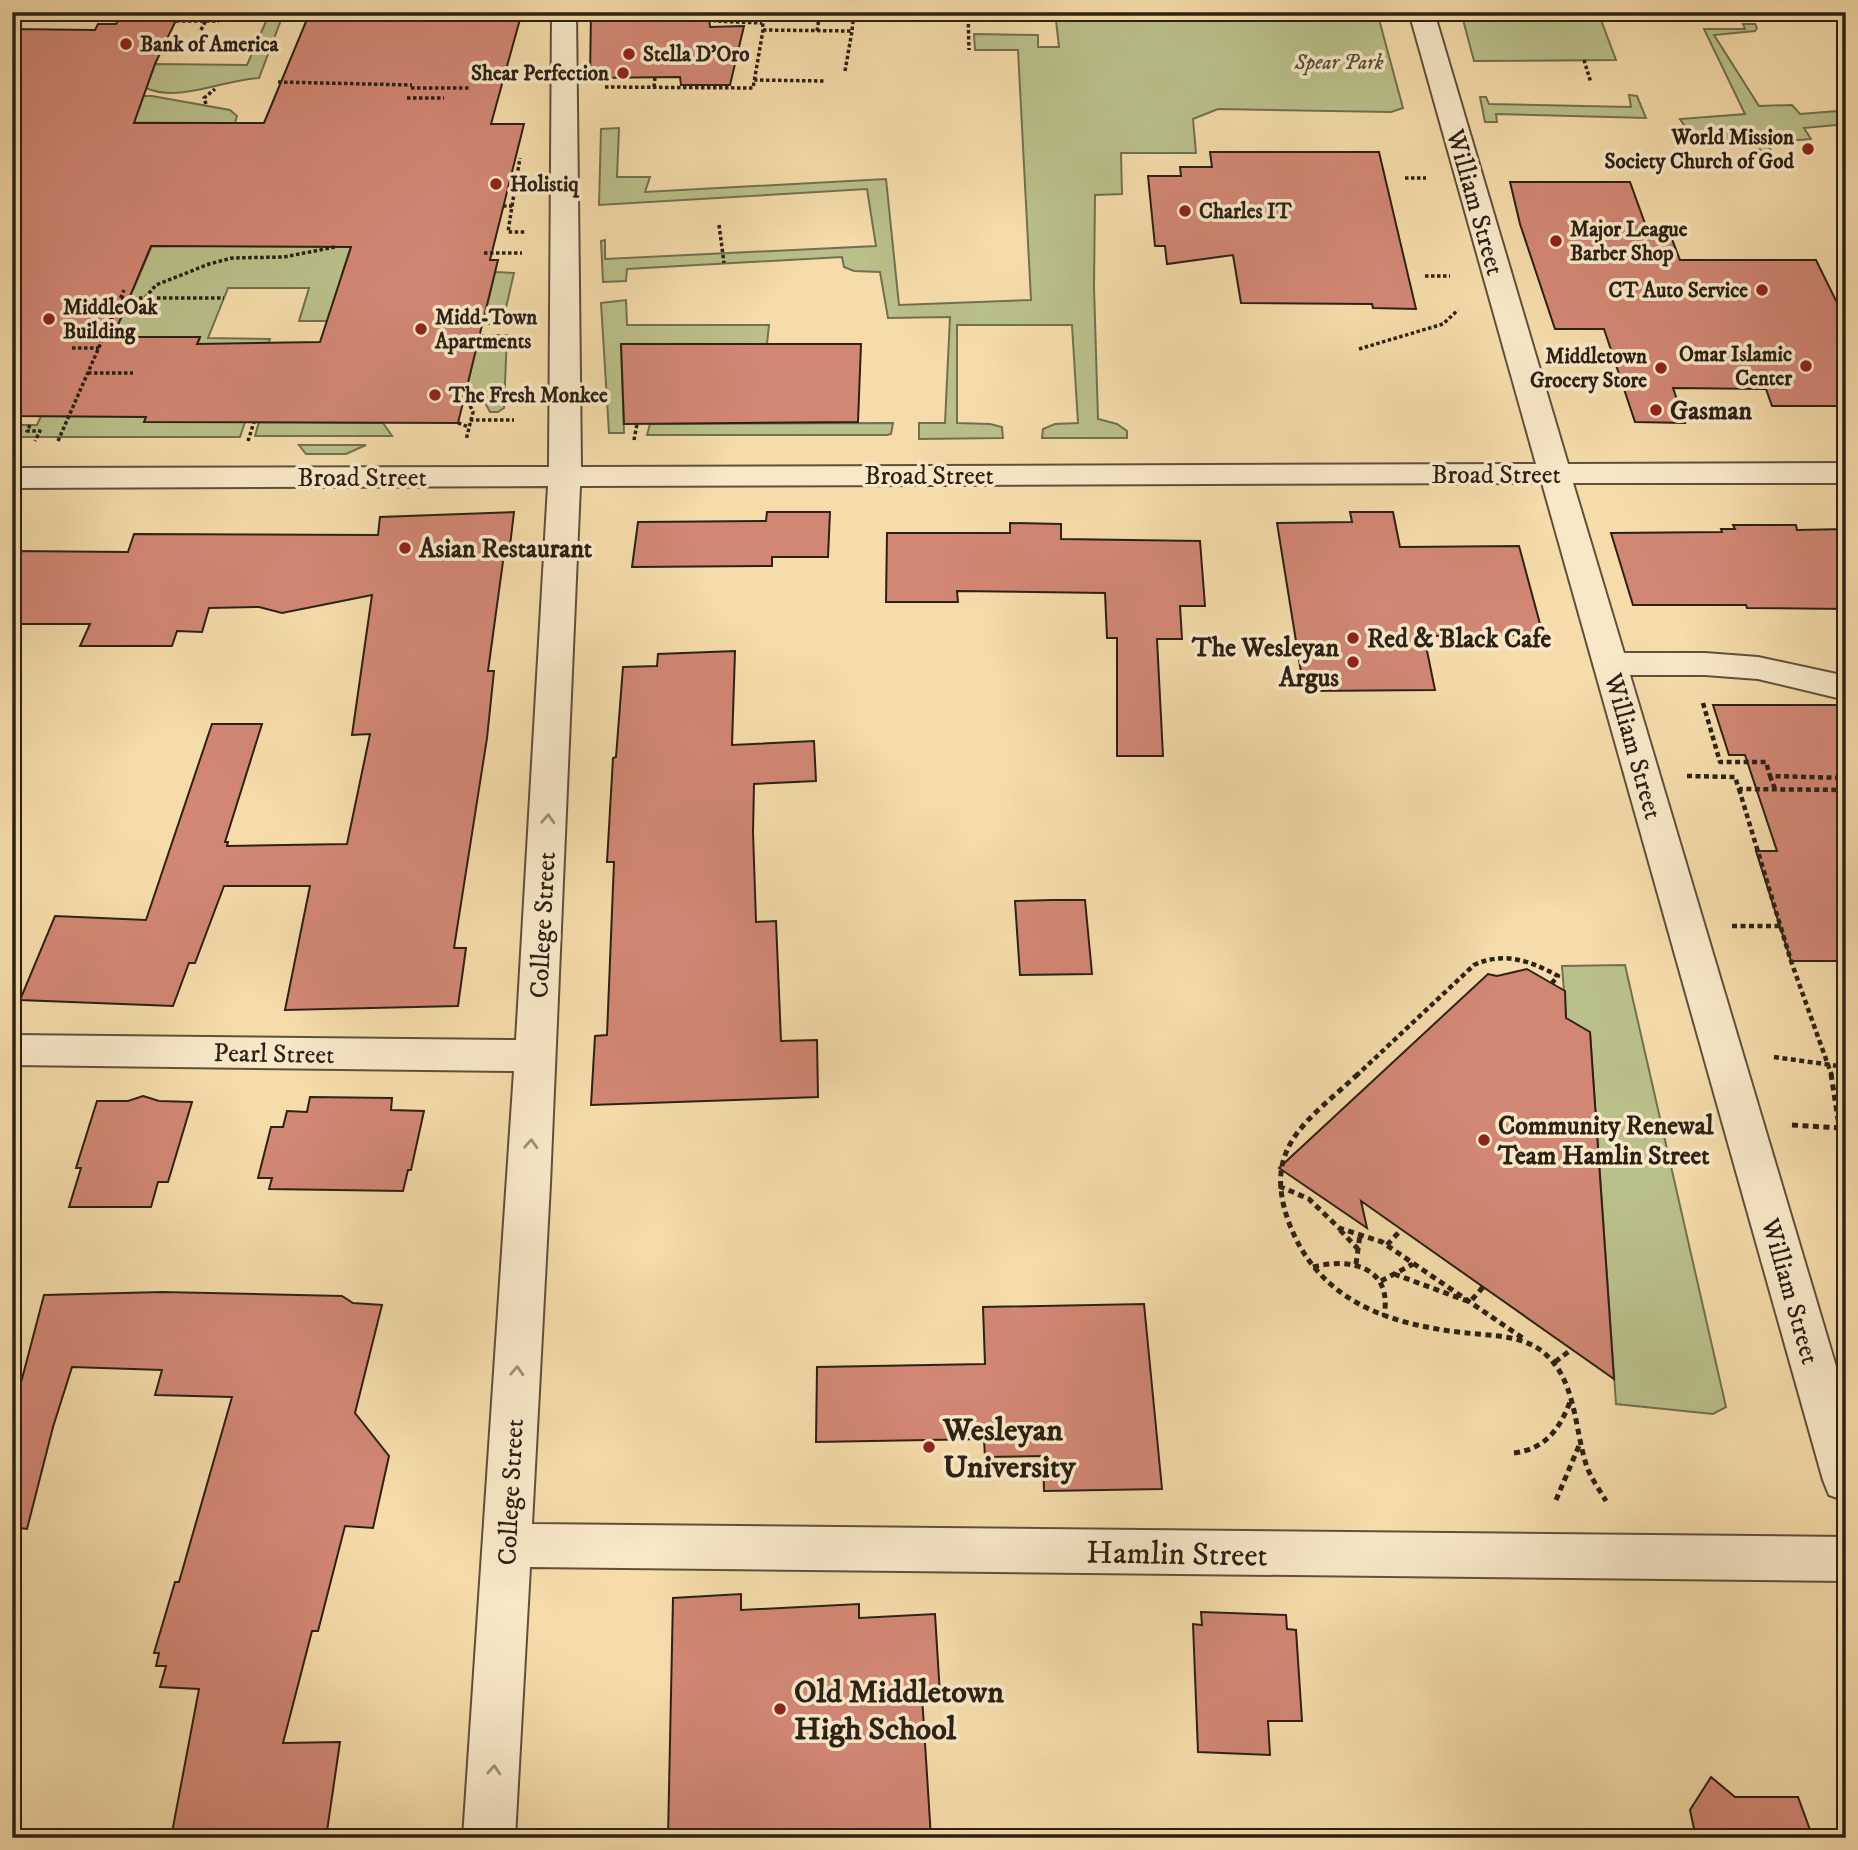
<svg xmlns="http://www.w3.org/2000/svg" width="1858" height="1850" viewBox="0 0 1858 1850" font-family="'IM FELL DW Pica',serif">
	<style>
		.green { fill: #bac08a; stroke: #727050; stroke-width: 2 }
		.building { fill: #d28774; stroke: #2b2115; stroke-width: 2; fill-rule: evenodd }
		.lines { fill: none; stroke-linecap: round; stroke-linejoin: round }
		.minor-casing { stroke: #5e503a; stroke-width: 4 }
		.path-far2 { stroke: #2b2115; stroke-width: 3.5; stroke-dasharray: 3.5 2.5; stroke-linecap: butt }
		.path-far1 { stroke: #2b2115; stroke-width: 4.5; stroke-dasharray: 5 3.5; stroke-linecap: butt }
		.path { stroke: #2b2115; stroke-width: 5; stroke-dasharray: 6 4.5; stroke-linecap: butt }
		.minor { fill: #f8e8c8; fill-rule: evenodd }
		.oneway { stroke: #9c8e77 }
		.poi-dot { fill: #8f2418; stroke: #f8e8c8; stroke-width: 2.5 }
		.labels { text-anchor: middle; stroke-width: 7; stroke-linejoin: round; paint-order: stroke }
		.far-poi-label { font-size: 21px; font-weight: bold; fill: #2b2115; stroke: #f8e8c8; text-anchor: start }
		.far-park-label { font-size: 21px; font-style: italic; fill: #565138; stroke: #f8e8c8 }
		.street-label { font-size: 26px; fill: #2b2115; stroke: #f8e8c8 }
		.poi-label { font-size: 26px; font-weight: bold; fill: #2b2115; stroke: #f8e8c8; text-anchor: start }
		.near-poi-label { font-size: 32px; font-weight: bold; fill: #2b2115; stroke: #f8e8c8; text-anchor: start }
		.near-street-label { font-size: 32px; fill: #2b2115; stroke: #f8e8c8 }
	</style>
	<rect width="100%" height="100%" fill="#f5dcaa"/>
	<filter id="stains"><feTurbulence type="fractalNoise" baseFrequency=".00286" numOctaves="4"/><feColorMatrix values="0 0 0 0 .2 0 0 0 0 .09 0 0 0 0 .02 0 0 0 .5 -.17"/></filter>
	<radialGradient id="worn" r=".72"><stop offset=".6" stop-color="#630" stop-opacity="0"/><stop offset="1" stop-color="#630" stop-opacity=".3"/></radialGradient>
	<path class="green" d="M270,12H284L259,78C226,79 178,103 146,88L155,64L247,65Z
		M1055,12H1188L1199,17L1270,18L1279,12H1358L1369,17V12H1377L1403,108L1391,112L1218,109L1193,119L1196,153H1121L1122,194L1095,195L1094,287L1098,419L1117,424L1127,431V438H1042L1043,429L1055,424L1078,423L1072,325H957V423L990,424L1002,427L1003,438L919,439V423H945L950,317L888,318L880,272L854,271L844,267L842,257L627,269L626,281L603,282L601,241L605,240V259L876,246L867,189L599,205L601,129L619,128L617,177H650L645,192L886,179L899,305L1031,300L1018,50H975L974,34L1038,35V47H1059Z
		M1461,12H1598L1616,60L1474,61Z
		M1743,24H1755L1757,28L1755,31L1714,35L1759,106L1792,105L1800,114L1838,111L1846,119V124L1804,128L1811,139L1766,143L1774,155L1733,141L1696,143L1680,119L1745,114L1704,29H1745Z
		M1629,95L1637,96L1646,118L1496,114L1497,122H1485L1480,97H1486L1489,104L1631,107Z
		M135,96H152L230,110L237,116L235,123L12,122Z
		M157,234L351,247L342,274H367L331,321H299L309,288H228L208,338L270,339L268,344L197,345L200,338L146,417L245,422L240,437H12V425H37L98,290H133Z
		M495,272L514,273L505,312L502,315L485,314Z
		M626,300L627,325H769L767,344H621L624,433H609L601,303Z
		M479,335H507L504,408L498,412H490L481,395L467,387Z
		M259,422L383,423L392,436H255Z
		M893,423L891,434L887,435H647L650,424Z
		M299,445H366L346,454H306Z
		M1625,965L1726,1407L1713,1414L1616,1404L1590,1033L1566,1018L1562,966Z"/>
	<path class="building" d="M123,12H180L155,64L134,123H264L310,12H522L491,124H524L490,260H498L458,423L144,422L146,417L12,416V29L95,30L98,24H116ZM151,246L351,247L320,342L197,344L200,337H113Z
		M591,12H670L669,18L709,16L710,27L744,26L730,85H681L680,77L590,78Z
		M1210,152H1379L1416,309L1373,308L1372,304L1241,303L1233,255L1167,264L1165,246H1155L1148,176H1181L1180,167H1212Z
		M1510,182H1630L1647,229H1668L1680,260H1816L1846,321V406H1772L1766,389L1673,388L1685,423L1635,422L1604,329H1555L1520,224Z
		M621,344H861L858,422L624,424Z
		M514,512L509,554H504L488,671H494L487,738L454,948H466L458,1006L285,1010L310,886H224L195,963H189L173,1006L20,1000L55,916L146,920L212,724H262L225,842H228L227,846L347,844L370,734L352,735L372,595L282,613L259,607L209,608L202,632L177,631L172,646H80L90,624H12V551L128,552L134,534L378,535L380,517Z
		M767,512H830L828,557H772V566L632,567L638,522L766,521Z
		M1350,512H1393L1400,547L1519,546L1543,635L1424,636L1435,690L1304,691L1277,523L1352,522Z
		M1010,523L1061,524V539L1200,541L1205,606H1180L1182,639H1157L1163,756H1117V638H1107L1105,593L957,591L958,602H886L887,533H1010Z
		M1733,525H1796L1797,530L1846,529V609L1747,608L1746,605H1633L1611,533L1722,532L1721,529H1735Z
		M735,651L732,745L814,741L816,781L754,784L753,832L756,922L776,921L781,1041L817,1040L818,1097L591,1105L595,1036L607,1035L614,862H607L613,758L616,757L623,667L657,666L658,654Z
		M1713,705H1846V961H1791L1756,851H1777L1745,755H1729Z
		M1052,900H1085L1092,974L1020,975L1015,901Z
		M1527,969L1565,991L1566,1018L1590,1032L1614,1379L1361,1201L1367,1228L1279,1168L1488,974L1497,976Z
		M143,1096L159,1101L192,1102L168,1182H158L151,1207H69L81,1168H76L97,1101H128Z
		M310,1097L392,1098L391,1110L424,1111L411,1170H408L403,1191L269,1189L272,1178H258L271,1127H283L287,1111L307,1112Z
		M162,1292L342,1296L353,1303L382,1305L355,1413L389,1456L373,1528L345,1526L318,1631H312L283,1743L340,1742L326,1838H171L199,1689L160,1687L166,1666H156L159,1653H154L175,1582H179L232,1397L155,1395L162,1370L72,1367L53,1427L27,1529L12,1527V1417L44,1295Z
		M1144,1304L1162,1489L1044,1491L1043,1456L985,1457L984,1439L816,1442L817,1367L985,1364L983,1307Z
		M741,1594V1610L859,1604V1618L935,1614L940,1695L922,1696L931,1838H668L673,1598Z
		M1201,1612L1286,1615L1287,1629L1296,1630L1302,1721H1268L1270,1755L1198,1752L1193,1624L1202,1625Z
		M1711,1777L1735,1797H1798L1813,1838H1696L1690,1810Z"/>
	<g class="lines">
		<g class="minor-casing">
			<path id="minor" d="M552,12H576L581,467L1536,464L1409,12H1434L1568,464L1846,463V483H1573L1624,653H1705L1758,657L1846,676V700L1758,679L1705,675H1630L1846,1400V1501L1829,1495L1823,1480L1542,483L580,486L550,1184L532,1524L1846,1537V1581L530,1567L515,1838H463L514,1071L12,1065V1035L516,1040L548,486L12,488V468L549,467Z"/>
		</g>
		<path class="path-far2" d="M716,12L715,21L762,23
			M968,12L969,50
			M176,21H219
			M201,30L210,12
			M763,30L852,31L854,12
			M817,31L820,12
			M1584,60L1591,83
			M845,71L852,31
			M754,80L825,81
			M278,82L412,85
			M605,87L753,88L763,30L762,12
			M654,87L655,77
			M411,88H469
			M407,98H444
			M206,104L204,98L215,89
			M1405,178H1426
			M503,206H512L508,232H525
			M512,206L520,158
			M719,225L724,263
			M484,253H522
			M1425,276H1450
			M121,298H224
			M145,298L156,285L209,264L232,258L284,257L335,247
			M482,323L517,324
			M72,348H99
			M1359,349L1443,324L1458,310
			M88,373H133
			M465,395L473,412L466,440
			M470,420H514
			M458,423L469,427
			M30,425L27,431H40L35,441
			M634,440L637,424
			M58,441L124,290
			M248,441L254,422"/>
		<path class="path-far1" d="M1703,703L1720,762H1766L1770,776L1846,778
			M1687,776L1735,777L1739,789L1846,790
			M1770,776L1775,789
			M1739,789L1791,961L1832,1076
			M1732,926H1780
			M1774,1057L1846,1067
			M1356,1076L1474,965C1504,951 1531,961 1558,976L1552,983"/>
		<path class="path" d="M1358,1074C1308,1121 1261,1146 1289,1223C1319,1302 1390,1325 1467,1333C1492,1336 1522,1335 1543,1352C1576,1379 1574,1426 1586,1464C1590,1477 1599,1489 1606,1501
			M1831,1074L1838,1119L1846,1144
			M1792,1125L1840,1128
			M1279,1186L1309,1199L1339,1228L1382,1242L1524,1339
			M1340,1230L1358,1249
			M1387,1245L1399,1232
			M1356,1264L1360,1235
			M1313,1267C1352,1257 1393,1268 1384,1316
			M1394,1274L1470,1302L1483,1287
			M1381,1281L1413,1264
			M1555,1362L1572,1349
			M1514,1453C1545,1449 1559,1430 1570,1402
			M1556,1500L1581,1441"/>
		<use href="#minor" class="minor"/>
	</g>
	<defs><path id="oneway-chevron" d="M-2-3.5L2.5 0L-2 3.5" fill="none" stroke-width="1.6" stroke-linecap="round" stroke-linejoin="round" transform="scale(1.75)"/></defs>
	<g class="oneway">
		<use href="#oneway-chevron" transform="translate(548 819) rotate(-87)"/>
		<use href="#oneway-chevron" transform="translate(531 1144) rotate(-87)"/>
		<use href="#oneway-chevron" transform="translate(517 1371) rotate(-87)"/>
		<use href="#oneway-chevron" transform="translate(494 1770) rotate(-86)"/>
	</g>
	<g class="poi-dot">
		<circle cx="126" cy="44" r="7"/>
		<circle cx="629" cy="54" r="7"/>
		<circle cx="623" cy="73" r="7"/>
		<circle cx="1808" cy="149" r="7"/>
		<circle cx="496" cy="184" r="7"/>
		<circle cx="1185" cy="211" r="7"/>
		<circle cx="1556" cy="241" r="7"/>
		<circle cx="1762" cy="290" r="7"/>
		<circle cx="49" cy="319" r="7"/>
		<circle cx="421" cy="329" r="7"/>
		<circle cx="1806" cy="366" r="7"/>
		<circle cx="1661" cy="368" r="7"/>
		<circle cx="435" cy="395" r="7"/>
		<circle cx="1656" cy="410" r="7"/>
		<circle cx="405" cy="548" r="7"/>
		<circle cx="1353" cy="638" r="7"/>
		<circle cx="1353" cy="662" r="7"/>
		<circle cx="1484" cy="1140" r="7"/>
		<circle cx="929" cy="1447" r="7"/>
		<circle cx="780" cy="1709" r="7"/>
	</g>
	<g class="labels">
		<g class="far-poi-label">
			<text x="140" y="51">Bank of America</text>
			<text x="643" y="61">Stella D'Oro</text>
			<text x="609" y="80" text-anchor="end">Shear Perfection</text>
			<text x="1794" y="144" text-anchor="end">World Mission<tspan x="1794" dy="24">Society Church of God</tspan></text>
			<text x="510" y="191">Holistiq</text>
			<text x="1199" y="218">Charles IT</text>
			<text x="1570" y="236">Major League<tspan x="1570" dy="24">Barber Shop</tspan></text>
			<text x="1748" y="297" text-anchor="end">CT Auto Service</text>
			<text x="63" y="314">MiddleOak<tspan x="63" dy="24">Building</tspan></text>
			<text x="435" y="324">Midd-Town<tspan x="435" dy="24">Apartments</tspan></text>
			<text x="1792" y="361" text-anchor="end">Omar Islamic<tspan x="1792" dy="24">Center</tspan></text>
			<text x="1647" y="363" text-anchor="end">Middletown<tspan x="1647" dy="24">Grocery Store</tspan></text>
			<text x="449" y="402">The Fresh Monkee</text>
		</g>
		<g class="far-park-label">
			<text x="1339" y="69">Spear Park</text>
		</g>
		<g class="street-label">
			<text transform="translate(1476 202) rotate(74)" y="9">William Street</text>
			<text x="1496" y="483">Broad Street</text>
			<text x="929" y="484">Broad Street</text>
			<text x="362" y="486">Broad Street</text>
			<text transform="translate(1634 746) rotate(74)" y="9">William Street</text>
			<text transform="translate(542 925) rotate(-87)" y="9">College Street</text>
			<text transform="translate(274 1053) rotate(1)" y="9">Pearl Street</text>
			<text transform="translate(1791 1291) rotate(74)" y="9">William Street</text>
			<text transform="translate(510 1492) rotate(-87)" y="9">College Street</text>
		</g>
		<g class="poi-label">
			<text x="1670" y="419">Gasman</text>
			<text x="419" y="557">Asian Restaurant</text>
			<text x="1367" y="647">Red &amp; Black Cafe</text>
			<text x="1339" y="656" text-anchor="end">The Wesleyan<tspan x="1339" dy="30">Argus</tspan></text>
			<text x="1498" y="1134">Community Renewal<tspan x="1498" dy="30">Team Hamlin Street</tspan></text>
		</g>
		<g class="near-poi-label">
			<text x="943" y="1440">Wesleyan<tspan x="943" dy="37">University</tspan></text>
			<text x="794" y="1702">Old Middletown<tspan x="794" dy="37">High School</tspan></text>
		</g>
		<g class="near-street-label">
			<text transform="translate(1177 1553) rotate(1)" y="11">Hamlin Street</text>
		</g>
	</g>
	<rect width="1858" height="1850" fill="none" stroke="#f5dcaa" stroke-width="42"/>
	<rect x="14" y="14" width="1830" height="1822" fill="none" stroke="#2b2115" stroke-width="3.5"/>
	<rect x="21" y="21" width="1816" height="1808" fill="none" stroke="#2b2115" stroke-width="2"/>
	<rect width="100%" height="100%" filter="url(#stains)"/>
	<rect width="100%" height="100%" fill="url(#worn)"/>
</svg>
